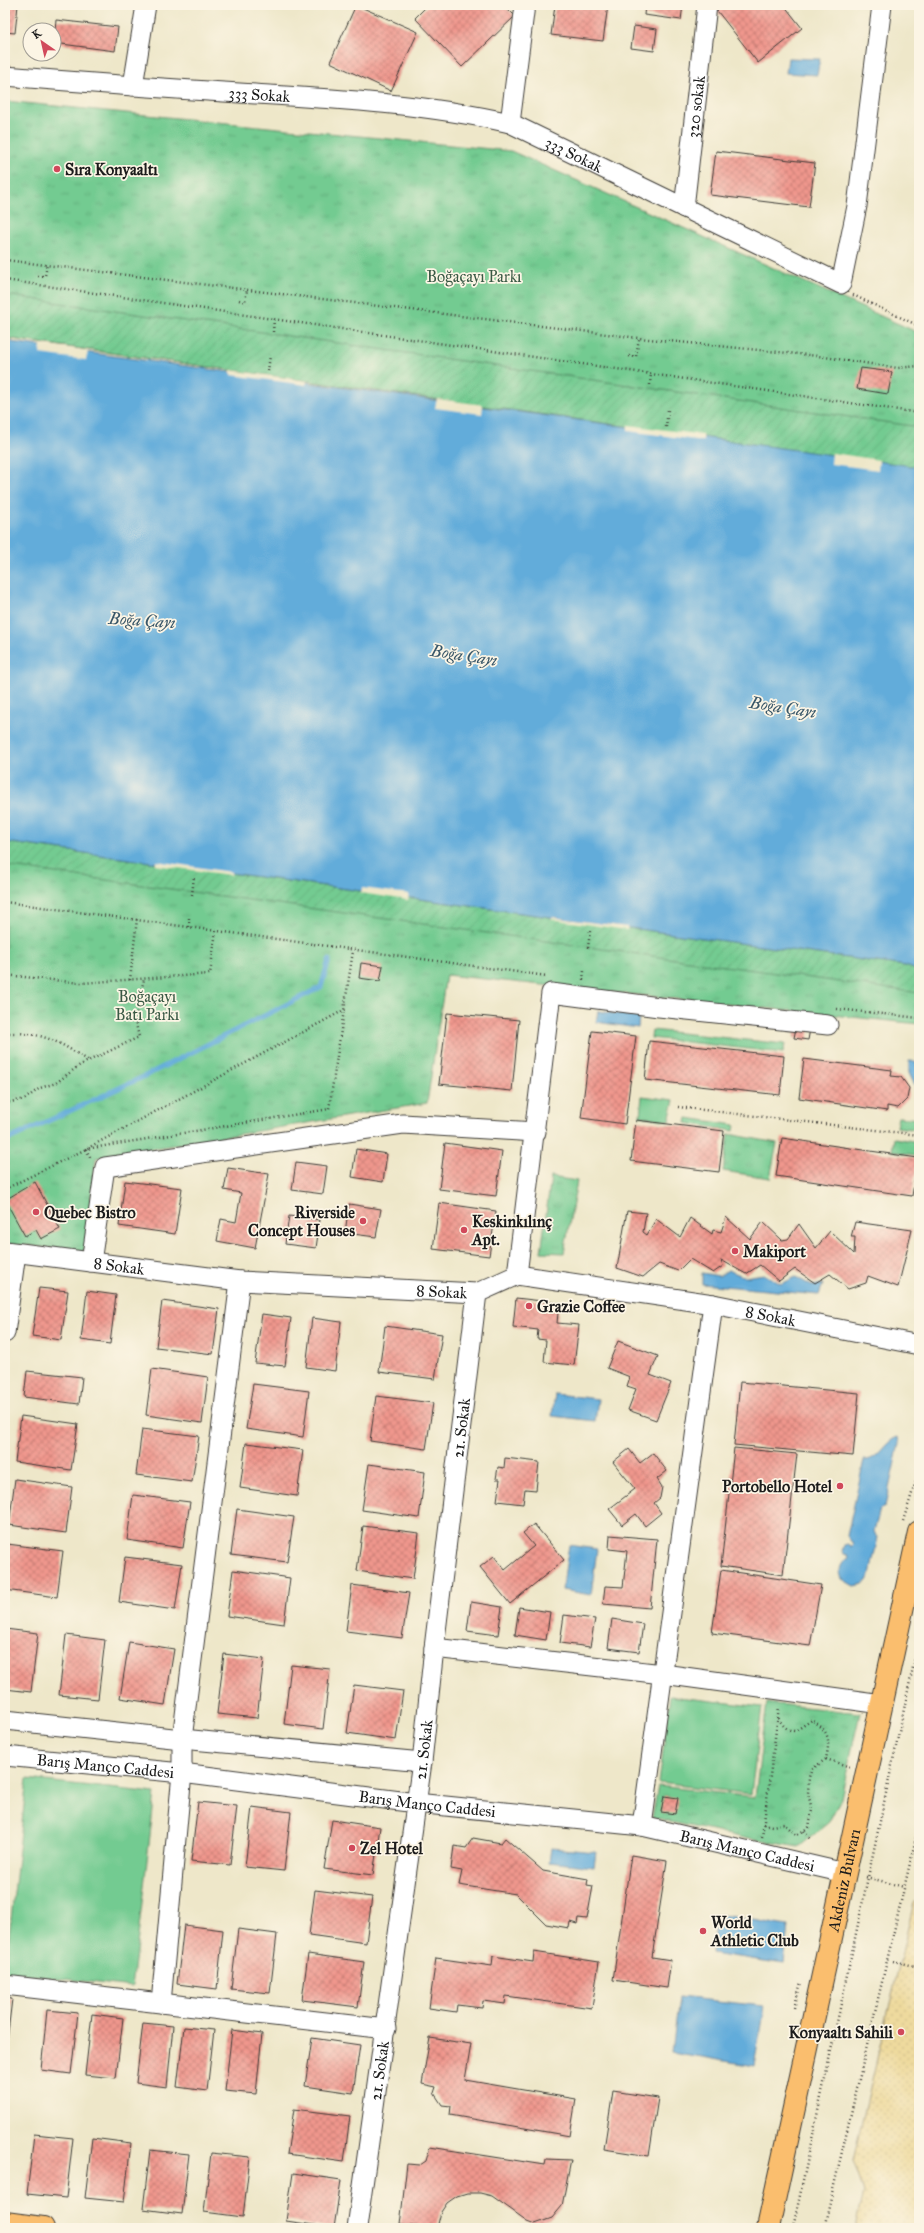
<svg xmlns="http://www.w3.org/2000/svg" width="924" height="2233" viewBox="0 0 924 2233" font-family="'IM FELL Great Primer',serif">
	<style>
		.grass { fill: #73cb91; stroke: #487456 }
		.sand { fill: url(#sand-dots); stroke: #857b5d }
		.park { fill: url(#park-tufts); stroke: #487456 }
		.garden { fill: url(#garden-furrows); stroke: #487456 }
		.water { fill: #62acda; stroke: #3f647b }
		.pier { fill: #eee7c9 }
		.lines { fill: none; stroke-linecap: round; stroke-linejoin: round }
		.stream { stroke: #62acda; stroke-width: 5 }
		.building { fill: url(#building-cross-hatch) }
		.minor-casing { stroke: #3c3a36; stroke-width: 21 }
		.major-casing { stroke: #3c3a36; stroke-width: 24 }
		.path { stroke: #3c3a36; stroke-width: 2.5; stroke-dasharray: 1 3; stroke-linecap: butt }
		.minor { stroke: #fff; stroke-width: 19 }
		.major { stroke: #fabe6e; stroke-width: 22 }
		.poi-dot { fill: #d1495b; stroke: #fcf5e5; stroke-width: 1.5 }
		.labels { text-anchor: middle; stroke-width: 3.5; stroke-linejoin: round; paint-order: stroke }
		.street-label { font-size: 16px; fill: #1c1c1c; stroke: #fcf5e5 }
		.poi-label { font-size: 16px; font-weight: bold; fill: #1c1c1c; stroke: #fcf5e5; text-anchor: start }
		.park-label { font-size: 16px; fill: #3a5945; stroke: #fcf5e5 }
		.water-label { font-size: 17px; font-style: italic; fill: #385668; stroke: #fcf5e5 }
	</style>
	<defs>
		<pattern id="sand-dots" width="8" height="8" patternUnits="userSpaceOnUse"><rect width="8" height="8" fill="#eeda9e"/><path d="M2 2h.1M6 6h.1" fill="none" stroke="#ccba88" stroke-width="1.8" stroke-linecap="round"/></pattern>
		<pattern id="park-tufts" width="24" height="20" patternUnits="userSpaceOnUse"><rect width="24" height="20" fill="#73cb91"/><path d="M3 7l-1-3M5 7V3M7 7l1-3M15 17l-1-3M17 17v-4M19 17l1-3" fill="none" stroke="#63ae7c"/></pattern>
		<pattern id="garden-furrows" width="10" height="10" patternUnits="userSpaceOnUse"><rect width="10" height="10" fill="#73cb91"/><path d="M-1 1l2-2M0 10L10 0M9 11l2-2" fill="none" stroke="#63ae7c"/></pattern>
		<pattern id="building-cross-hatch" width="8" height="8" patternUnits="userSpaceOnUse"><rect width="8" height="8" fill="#f0978d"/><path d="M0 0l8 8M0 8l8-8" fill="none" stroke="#c27a72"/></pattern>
	</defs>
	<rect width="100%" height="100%" fill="#fcf5e5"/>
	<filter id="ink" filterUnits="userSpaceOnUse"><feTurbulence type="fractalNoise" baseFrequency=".025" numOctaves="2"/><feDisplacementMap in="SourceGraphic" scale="8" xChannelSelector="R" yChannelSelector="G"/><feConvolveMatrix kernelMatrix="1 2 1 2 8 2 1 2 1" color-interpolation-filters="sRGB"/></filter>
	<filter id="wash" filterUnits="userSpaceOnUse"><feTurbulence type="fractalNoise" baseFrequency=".012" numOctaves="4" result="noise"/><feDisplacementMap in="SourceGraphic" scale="16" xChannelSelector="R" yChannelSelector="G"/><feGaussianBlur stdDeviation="0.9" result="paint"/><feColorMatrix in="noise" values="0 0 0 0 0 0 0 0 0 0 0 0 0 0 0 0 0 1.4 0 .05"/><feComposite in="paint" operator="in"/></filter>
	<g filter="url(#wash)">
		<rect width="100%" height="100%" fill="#eee7c9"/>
		<path class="grass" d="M652,1030L785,1044L783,1053L651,1038Z
			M642,1096L674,1100L669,1121L640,1116Z
			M898,1117L919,1119V1130L896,1127Z
			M687,1118L735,1125L734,1131L686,1123Z
			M894,1138L919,1142V1156L892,1151Z
			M670,1696L762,1707L751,1794L659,1783Z
			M27,1779L155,1793L132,1987L5,1972Z"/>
		<path class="sand" d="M914,1902L919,1903V2228H856L864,2192L853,2160Z"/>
		<path class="park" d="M5,101L511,151L919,333V468L5,338Z
			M5,842L919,971V1024L446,975L427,1103L96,1158L84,1252L5,1243Z
			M729,1134L777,1143L770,1178L723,1171Z
			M551,1177L577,1181L564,1253L541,1252Z
			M767,1703L860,1713L841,1798L829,1822L799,1847L749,1839L652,1818L658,1786L755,1797Z"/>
		<path class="garden" d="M5,295L919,427V468L5,338Z
			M5,842L906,966L919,971V993L5,866Z"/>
		<path class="water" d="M788,58L820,59L817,75L786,73Z
			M5,341L919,467V971L906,966L5,842Z
			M598,1011L639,1017L638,1028L596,1022Z
			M909,1061L919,1062V1094L909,1073Z
			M728,1270L745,1277L764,1274L781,1284L796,1277L812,1286L823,1284L819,1295L702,1284V1273L719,1276Z
			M555,1394L598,1399L595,1421L552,1416Z
			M898,1437L899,1444L885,1506L880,1509L874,1532L878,1537L869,1579L863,1584L854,1586L842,1579C838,1570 840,1563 849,1558L848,1555L844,1554L842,1551L844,1545L848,1544L851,1547L853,1544L847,1536L864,1460C879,1461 884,1441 898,1437Z
			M569,1545L597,1549L591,1595L562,1590Z
			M551,1848L596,1852L594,1867L549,1862Z
			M716,1914L788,1926L784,1964L712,1953Z
			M679,1997L764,2006L754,2066L672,2052Z"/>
		<path class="pier" d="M41,344L88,351L86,360L40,354Z
			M231,370L307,381L306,385L231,375Z
			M437,399L483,405L482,414L435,408Z
			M628,425L703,435V441L628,431Z
			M832,453L879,460L878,470L831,464Z
			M156,861L231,872V875L156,865Z
			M362,888L409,894L408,900L361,893Z
			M552,917L627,927V930L552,919Z"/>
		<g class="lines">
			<path class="stream" d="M5,1141L143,1077L321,987L329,960"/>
		</g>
		<g id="blocks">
			<path class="building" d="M5,5H18L15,33L5,32Z
				M356,5L418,32L391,91L330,62Z
				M428,5H504L515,16L462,67L415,18Z
				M555,5H608L603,41L551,35Z
				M645,5H683L681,20L644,15Z
				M716,5H784L802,28L758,63L714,7Z
				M56,20L118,27L115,51L54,43Z
				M634,26L657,29L654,51L631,48Z
				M716,151L815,163L809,207L710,195Z
				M861,368L892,372L888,394L857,389Z
				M361,963L383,966L380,981L359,978Z
				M447,1013L519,1020L512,1091L439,1084Z
				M796,1028L810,1029L808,1040L794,1038Z
				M592,1031L636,1036L625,1124L581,1118Z
				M649,1041L784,1056L780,1095L645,1080Z
				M804,1059L892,1070L891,1076L901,1077L909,1088L907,1099L898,1108L887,1106V1111L799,1098Z
				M636,1120L724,1131L719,1172L631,1161Z
				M782,1138L918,1158L912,1196L776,1176Z
				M445,1143L502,1151L496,1196L439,1189Z
				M356,1149L387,1154L383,1182L352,1177Z
				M296,1162L327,1166L323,1194L292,1190Z
				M228,1168L269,1174L255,1248L217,1241L221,1219L236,1222L241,1193L224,1190Z
				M125,1181L182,1188L175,1234L119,1226Z
				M35,1182L60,1229L41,1239L36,1230L25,1236L5,1200Z
				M439,1203L496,1211L489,1256L433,1249Z
				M349,1204L381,1209L376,1237L345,1233Z
				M627,1211L646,1213L643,1232L647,1235L656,1219L680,1237L690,1218L712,1234L713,1230L721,1232L726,1217L750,1239L763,1222L782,1240L788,1239L799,1224L816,1248L830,1231L854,1254L855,1237H851L855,1222L912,1230L898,1287L868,1276L866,1283L848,1289L830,1274L815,1283L795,1269L779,1281L760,1265L746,1274L721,1260L723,1266L713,1273L690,1259L678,1271L659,1264L643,1277L617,1268Z
				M289,1216L320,1220L316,1248L285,1244Z
				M39,1288L68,1291L61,1340L32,1336Z
				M87,1291L116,1295L110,1344L81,1340Z
				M516,1298L559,1303L557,1323L579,1325L574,1365L544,1362L546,1340L537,1339L538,1330L513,1327Z
				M162,1301L219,1309L213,1354L156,1347Z
				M262,1314L291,1318L285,1366L255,1363Z
				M312,1318L341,1322L335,1371L306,1367Z
				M385,1326L442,1334L435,1379L379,1372Z
				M618,1341L658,1356L650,1375L671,1383L656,1420L628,1410L636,1389L627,1386L630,1377L607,1368Z
				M152,1369L208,1377L202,1423L146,1415Z
				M27,1371L82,1377L79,1404L24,1397Z
				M740,1382L859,1393L853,1456L734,1445Z
				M253,1384L309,1391L303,1437L246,1429Z
				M376,1396L433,1403L426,1449L370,1441Z
				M21,1416L78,1424L71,1470L15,1462Z
				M142,1429L199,1436L192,1482L136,1475Z
				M246,1443L303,1450L297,1496L240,1488Z
				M734,1448L797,1454L783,1575L721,1566Z
				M629,1449L640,1463L653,1453L667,1471L657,1479L662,1487L660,1498L654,1503L661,1513L645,1526L636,1514L622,1525L609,1509L635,1489L613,1462Z
				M505,1458L539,1462L536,1490L525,1489L523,1504L497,1501L500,1479H496L498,1467L504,1468Z
				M369,1464L425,1472L419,1518L362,1510Z
				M15,1479L72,1487L66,1533L9,1525Z
				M133,1495L190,1502L183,1548L127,1540Z
				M237,1509L294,1517L287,1562L231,1555Z
				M534,1524L564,1560L510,1604L480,1567L494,1556L505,1570L534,1546L523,1533Z
				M363,1526L419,1533L413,1579L357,1571Z
				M610,1535L657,1539L650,1608L603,1604L605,1586L623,1587L627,1551L609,1549Z
				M7,1544L63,1551L57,1597L5,1590Z
				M125,1557L182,1564L175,1610L119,1602Z
				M233,1570L290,1578L284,1624L227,1616Z
				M721,1570L821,1585L810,1646L712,1633Z
				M352,1585L409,1593L402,1638L346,1631Z
				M471,1602L502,1607L498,1635L467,1631Z
				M519,1607L550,1612L546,1640L515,1635Z
				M564,1615L595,1619L590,1647L560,1643Z
				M612,1619L643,1624L639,1652L608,1648Z
				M5,1629L38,1633L31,1692L5,1689Z
				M66,1635L105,1640L98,1699L59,1695Z
				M129,1642L174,1649L165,1705L120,1698Z
				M224,1654L264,1659L257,1718L217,1714Z
				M291,1665L330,1669L323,1729L284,1724Z
				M354,1685L403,1691L396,1740L347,1733Z
				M664,1796L678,1798L675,1814L661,1812Z
				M198,1802L237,1806L230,1865L191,1861Z
				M252,1807L291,1812L284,1871L245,1867Z
				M332,1820L380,1827L373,1875L324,1869Z
				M473,1838L501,1843L505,1838L543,1871L588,1879L587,1885L593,1886L587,1919L578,1918L577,1924L570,1922L569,1928L546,1924L516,1894L459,1885L462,1871L451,1869L454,1846L466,1848Z
				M631,1855L667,1861L652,1957L671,1960L667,1988L613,1980Z
				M315,1890L372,1897L366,1943L309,1935Z
				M184,1925L223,1930L217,1989L177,1984Z
				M238,1929L277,1934L270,1993L231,1989Z
				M534,1952L599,1962L592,2008L506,1996L505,2004L483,2001L482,2008L457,2005L456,2012L429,2008L436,1958L492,1966L493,1956L533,1962Z
				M308,1954L364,1962L358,2007L302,2000Z
				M5,1998L12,1999L7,2041L5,2040Z
				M47,2010L78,2013L71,2074L41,2070Z
				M92,2014L123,2018L116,2078L85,2075Z
				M143,2023L173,2026L167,2087L136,2083Z
				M184,2027L214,2030L207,2091L177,2087Z
				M232,2030L262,2034L256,2094L225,2091Z
				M312,2038L360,2045L353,2093L305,2086Z
				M430,2038L471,2044L465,2080L576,2099L570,2136L450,2115L451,2106L442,2105L434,2093L436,2087L422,2084Z
				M613,2091L658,2098L649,2156L604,2149Z
				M294,2109L350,2116L344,2162L287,2154Z
				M34,2134L73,2138L66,2198L27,2194Z
				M92,2138L131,2143L124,2202L85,2198Z
				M430,2147L545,2165L546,2159L571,2160L562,2206L552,2218L535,2224L527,2221L492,2196L480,2193H467L457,2196L447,2203L441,2212L437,2228L400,2225L407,2164L420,2165L426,2161Z
				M150,2150L189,2154L182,2214L143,2209Z
				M211,2153L250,2157L243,2217L204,2212Z
				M293,2173L341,2180L334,2228L286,2221Z"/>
		</g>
	</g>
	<g filter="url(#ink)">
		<use href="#blocks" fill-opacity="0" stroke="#3c3a36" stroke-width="1"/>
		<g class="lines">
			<g class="minor-casing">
				<g id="minor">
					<path id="s1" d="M5,76C88,83 172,89 255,94C340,99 427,104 510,123L841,284L857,206L882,5"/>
					<path d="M133,86L146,5"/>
					<path d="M510,123L525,5"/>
					<path id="s2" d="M684,208L707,5"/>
					<path id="s3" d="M5,1251L240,1281L477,1293L517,1275L713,1304L919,1345"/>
					<path d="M91,1262L105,1167L403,1124L536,1132"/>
					<path d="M517,1275L551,993L659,1007L828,1025"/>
					<path d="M5,1333L16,1253"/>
					<path d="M434,1648L663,1674L882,1704"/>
					<path d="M5,1720L182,1739L422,1762"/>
					<path id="s4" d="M5,1756L182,1773L416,1803L642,1826L845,1873"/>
					<path d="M642,1826L713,1304"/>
					<path d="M5,1985L386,2029"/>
					<path d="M161,2003L182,1773V1739L240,1281"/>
					<path id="s5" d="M357,2228L422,1762L434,1648L477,1293"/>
				</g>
			</g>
			<g class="major-casing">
				<g id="major">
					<path d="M5,2223L43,2228"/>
					<path id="s6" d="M768,2228L919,1532"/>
				</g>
			</g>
			<path class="path" d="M5,260L639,338L818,356L898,368L919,366
				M38,276H45L47,265
				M5,280L919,413
				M853,295L919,326
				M239,300L245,302L247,289
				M273,332L274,319
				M629,356L636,357L639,338
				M268,371L270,355
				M650,385L651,374
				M666,427L668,410
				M192,895L194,876
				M5,902L547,976
				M189,927V917
				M588,948L590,931
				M5,975L81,983L210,974L216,931
				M130,980L137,919
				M583,980L584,971
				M837,1009L919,1018
				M5,1033C43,1032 58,1041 89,1061
				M5,1103L25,1099L40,1088L56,1083L80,1065L139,1037L135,1020L144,979
				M678,1107L919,1135
				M90,1157L86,1149L329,1109L353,951
				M5,1189L86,1149L346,1009
				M903,1521L919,1472
				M826,1759L850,1767
				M763,1824L772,1826L784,1824L797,1835L809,1827L812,1810L808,1793L809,1777L812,1769L826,1759C830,1739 830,1732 812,1720L795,1731C786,1730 782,1725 778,1717
				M804,1831L810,1839
				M762,1837L779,1707
				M866,1877L904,1887
				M893,1961L919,1967
				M794,2008L801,1982
				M793,2228L919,1639
				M824,2228L919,1825"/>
			<use href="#minor" class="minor"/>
			<use href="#major" class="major"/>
		</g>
	</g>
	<g class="poi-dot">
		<circle cx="57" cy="169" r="4"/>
		<circle cx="36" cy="1212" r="4"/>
		<circle cx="363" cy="1221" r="4"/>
		<circle cx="464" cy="1230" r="4"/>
		<circle cx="735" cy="1251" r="4"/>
		<circle cx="529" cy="1306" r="4"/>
		<circle cx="840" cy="1486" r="4"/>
		<circle cx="352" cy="1848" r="4"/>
		<circle cx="703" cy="1931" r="4"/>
		<circle cx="901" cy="2032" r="4"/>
	</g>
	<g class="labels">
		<g class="street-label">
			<text dy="6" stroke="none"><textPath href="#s1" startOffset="255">333 Sokak</textPath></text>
			<text dy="6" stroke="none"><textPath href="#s2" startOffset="102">320 sokak</textPath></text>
			<text dy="6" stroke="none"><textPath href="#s1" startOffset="579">333 Sokak</textPath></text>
			<text dy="6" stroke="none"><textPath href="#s3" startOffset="115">8 Sokak</textPath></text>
			<text dy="6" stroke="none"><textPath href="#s3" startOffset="439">8 Sokak</textPath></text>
			<text dy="6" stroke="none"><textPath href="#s3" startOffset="775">8 Sokak</textPath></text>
			<text dy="6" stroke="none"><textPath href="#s5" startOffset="807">21. Sokak</textPath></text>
			<text dy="6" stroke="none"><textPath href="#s5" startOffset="483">21. Sokak</textPath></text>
			<text dy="6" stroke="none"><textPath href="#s4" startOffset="101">Barış Manço Caddesi</textPath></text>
			<text dy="6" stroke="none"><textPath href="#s4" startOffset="425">Barış Manço Caddesi</textPath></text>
			<text dy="6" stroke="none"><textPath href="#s4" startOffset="749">Barış Manço Caddesi</textPath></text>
			<text dy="6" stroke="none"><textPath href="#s6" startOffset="356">Akdeniz Bulvarı</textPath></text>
			<text dy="6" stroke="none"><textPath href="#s5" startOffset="159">21. Sokak</textPath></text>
		</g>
		<g class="poi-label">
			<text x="65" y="175">Sıra Konyaaltı</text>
			<text x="44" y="1218">Quebec Bistro</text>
			<text x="355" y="1218" text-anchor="end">Riverside<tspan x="355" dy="18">Concept Houses</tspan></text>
			<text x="472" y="1227">Keskinkılınç<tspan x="472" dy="18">Apt.</tspan></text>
			<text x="743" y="1257">Makiport</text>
			<text x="537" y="1312">Grazie Coffee</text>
			<text x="832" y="1492" text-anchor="end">Portobello Hotel</text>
			<text x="360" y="1854">Zel Hotel</text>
			<text x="711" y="1928">World<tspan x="711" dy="18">Athletic Club</tspan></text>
			<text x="893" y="2038" text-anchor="end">Konyaaltı Sahili</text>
		</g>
		<g class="park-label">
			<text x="474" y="282">Boğaçayı Parkı</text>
			<text x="147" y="1002">Boğaçayı<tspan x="147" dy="18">Batı Parkı</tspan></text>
		</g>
		<g class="water-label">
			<text transform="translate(142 620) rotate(4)" y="6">Boğa Çayı</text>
			<text transform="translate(464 655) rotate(9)" y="6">Boğa Çayı</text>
			<text transform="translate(783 707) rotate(9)" y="6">Boğa Çayı</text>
		</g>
	</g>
	<rect width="924" height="2233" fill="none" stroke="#fcf5e5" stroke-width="20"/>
	<g transform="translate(42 42) rotate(326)"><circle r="19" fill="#fcf5e5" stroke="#a29e95"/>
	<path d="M0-3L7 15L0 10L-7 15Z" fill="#d1495b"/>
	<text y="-6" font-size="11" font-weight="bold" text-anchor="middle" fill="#1c1c1c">K</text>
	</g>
</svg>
